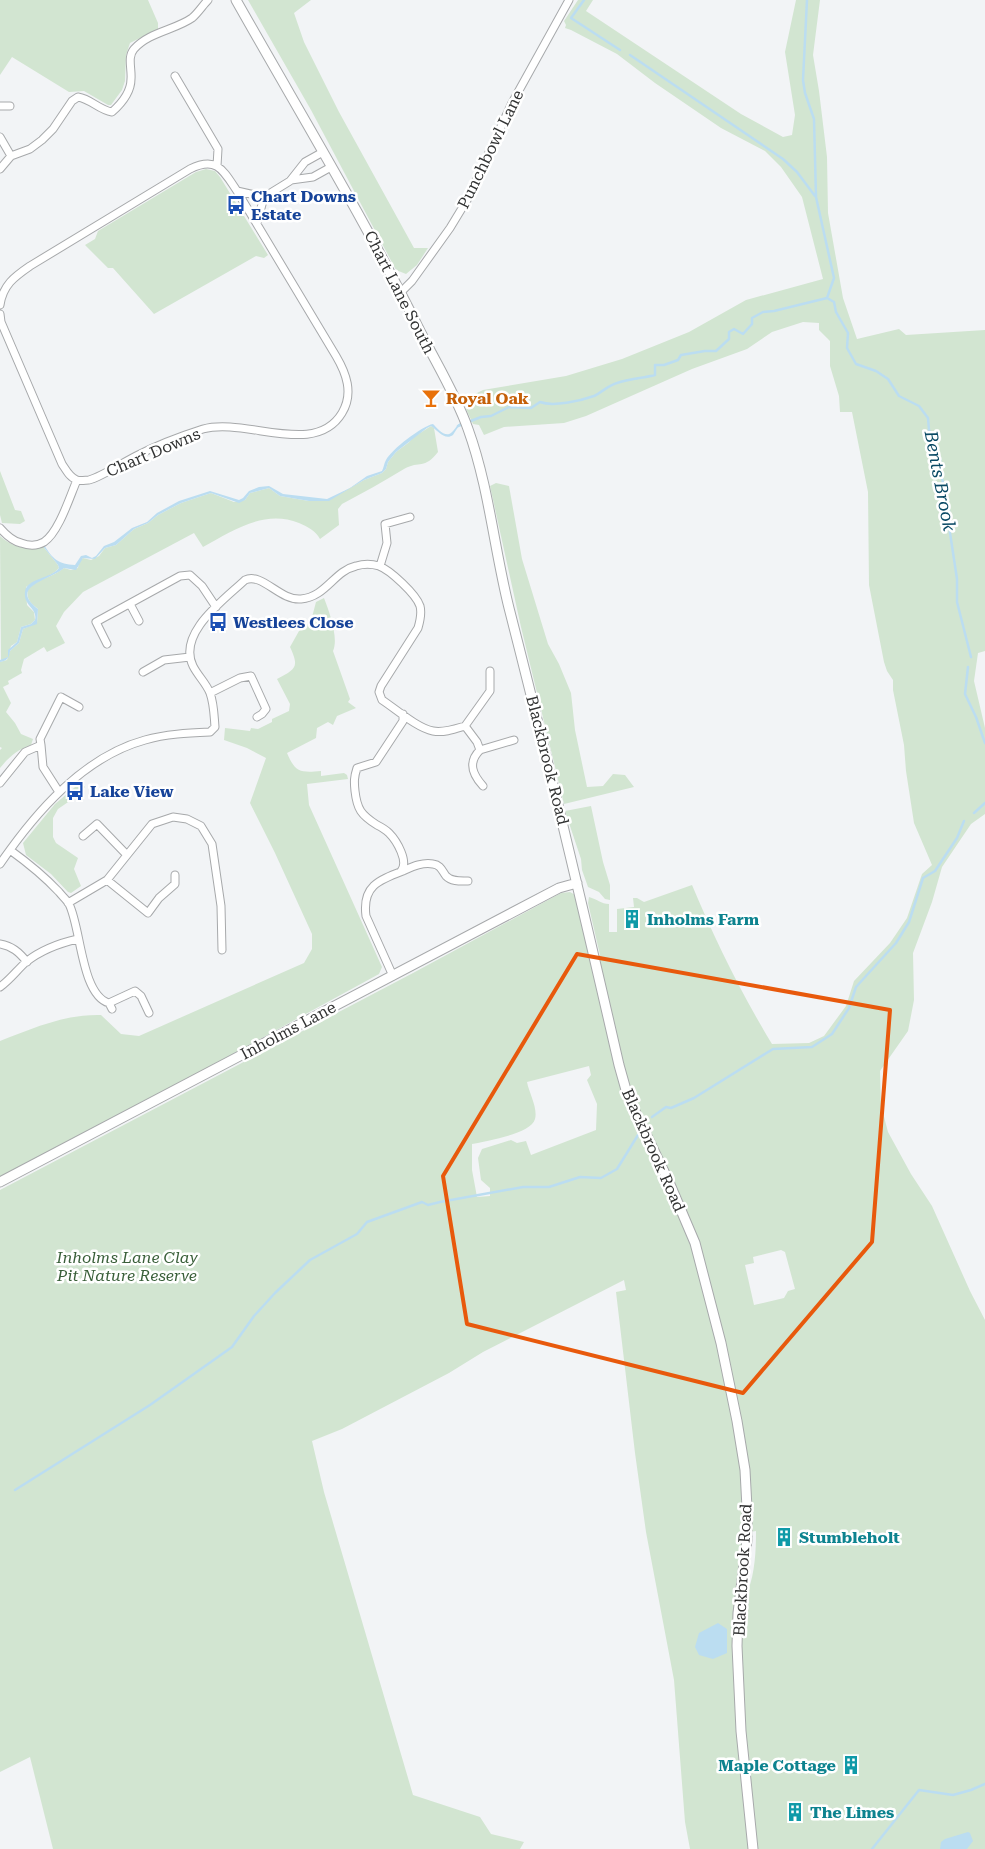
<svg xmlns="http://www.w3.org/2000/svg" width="985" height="1849" viewBox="0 0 985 1849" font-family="'Roboto Serif',serif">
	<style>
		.green { fill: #d2e5d1; fill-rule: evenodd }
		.water { fill: #bbddf1 }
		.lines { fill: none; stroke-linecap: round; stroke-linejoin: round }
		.stream { stroke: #bbddf1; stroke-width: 2.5 }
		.minor-casing { stroke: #a7a9ab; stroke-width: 9 }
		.tertiary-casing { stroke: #a7a9ab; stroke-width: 11 }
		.minor { stroke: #fff; stroke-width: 7 }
		.tertiary { stroke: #fff; stroke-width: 9 }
		.marked { fill: none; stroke: #e8590c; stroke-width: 4; stroke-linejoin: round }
		.labels { text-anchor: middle; stroke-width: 5; stroke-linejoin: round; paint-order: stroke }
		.street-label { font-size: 16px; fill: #323333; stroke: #fff }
		.transit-label { font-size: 16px; font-weight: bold; fill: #164399; stroke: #fff; text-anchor: start }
		.food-label { font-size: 16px; font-weight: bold; fill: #c56008; stroke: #fff; text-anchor: start }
		.culture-label { font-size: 16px; font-weight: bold; fill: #0d838f; stroke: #fff; text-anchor: start }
		.park-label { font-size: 16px; font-style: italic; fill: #395f39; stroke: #fff }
		.water-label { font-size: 18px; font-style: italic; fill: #094964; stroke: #fff }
	</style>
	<rect width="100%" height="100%" fill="#f2f4f6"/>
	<path class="green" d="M0,0H148L158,23V29L130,43L126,55L125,81L122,90L111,105H108L84,91L69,92L12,57L0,75Z
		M248,0H311L294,13L304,42L339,112L414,248H428L417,265L406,274L396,270L311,110Z
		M578,0H593L586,11L741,114L783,137L792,135L795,115L785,52L796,0H820L813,55L819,91L827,157L828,213L843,298L857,339L899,329L906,335L985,330V651L978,653L974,681L985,728V814L971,824L942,867L932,902L913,953L914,1000L908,1031L880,1071L881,1105L888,1132L911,1174L932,1206L970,1291L985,1320V1849H690L685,1822L674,1680L646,1532L635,1453L616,1292L626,1290L624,1280L483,1352L449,1373L342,1429L312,1441L324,1492L413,1795L480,1817L491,1834L524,1842L520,1849H53L30,1757L0,1772V1190L413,973L561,893L570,892L577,896L593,957L600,955L588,903L589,897C597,899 601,904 609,904V932H617V909L634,907L633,898H637L644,902L692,885C715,940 741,993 772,1044L809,1043L824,1036L846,1006L854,981L890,943L907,918L922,874L932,865L914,823L906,771L904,745L893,690V680L887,671L884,662L869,585L868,492L852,412H840L839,396L830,366V341L819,330V323L803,322L772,332L747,349L692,369L586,416L564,423L504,427L484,435L479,425L473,424L466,409L471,406L467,398L483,390L566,376L622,359L689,332L746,300L823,279L802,197L781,167L765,151L721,128L655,83L617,54L571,30L565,28L566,25L564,21ZM589,1066L591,1075L587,1080L597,1104L596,1130L531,1155L526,1141L517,1143L511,1140L482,1149L478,1158L481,1180L490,1188V1196L477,1197L472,1170V1144C486,1141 531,1134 535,1119C538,1108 529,1093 527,1082ZM781,1250L785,1252L795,1289L788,1291L784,1298L754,1305L745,1265L754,1263L753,1257ZM756,1531C756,1551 755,1572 748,1591L737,1588L745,1533Z
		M206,169L215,171L220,177L268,255L264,258L256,256L154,314L113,268H108L85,245L95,239L98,231L196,172Z
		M431,426L434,428L438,452C424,470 420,460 404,469C384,481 363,493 342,504L338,509L339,525L320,539C316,531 308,527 299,523C264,509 232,531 203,547L194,533L83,592L64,612L56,626L65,643L47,652L44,647L24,659L21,670L22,673L8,681L9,684L3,687L11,703L6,712L15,723L21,734L33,739L31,745C17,750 9,757 0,768V750L2,748L0,747V662L7,660L10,651L19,643L23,629L37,623L38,609C30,603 26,599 28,588C38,579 53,577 64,568L71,570L78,568L79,562L83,558L91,560L99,556L105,548L116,545L134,529L148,523L158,515L181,503L211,493L234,502L245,500L250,493L269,488L280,496L309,501L329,500L364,480L382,473L386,469L388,462L396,452L408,443L414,437Z
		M0,471L15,510L21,511L25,521L20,524L2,523L0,515Z
		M496,483L509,486L522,559L548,644L559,664L571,693L575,730L587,787L603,786L613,774L625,775L634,787L564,804L521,627L490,486Z
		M0,536C12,547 27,551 42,545L58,565L59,568C51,578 36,579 26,587L27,605L34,612L35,620L31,624L21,627L17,642L11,646L8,657L1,661Z
		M324,598C329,611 339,638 333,651L350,699L348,702L356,708L337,716L333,725L328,722L317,728L316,738L287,753C295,772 300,773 321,771V776L344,773L347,775L348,779L307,784L309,805L382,967L379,974L161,1093L0,1178V1041C33,1028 66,1014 101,1015L121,1034L139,1036L304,963L312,949V934L275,853L250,803L266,758L247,748L224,740L225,728L250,731L251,728L258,729L272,722V719L289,711L290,704L277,679C295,669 300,668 290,647L299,631L311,621L316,602Z
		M81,782L85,787L77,796L58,809L53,818V837L56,843L78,858L74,869L81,886L71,893L68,892L51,874L26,855L23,843L55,804Z
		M591,806L603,862L610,885V900L605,899L599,892L588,887L582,870L581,859L565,811Z"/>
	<path class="water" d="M460,423V425C457,428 455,432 453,435C445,441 437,430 431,426L427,428L396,452L388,462L386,469L382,473L364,480L329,501H309L280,496L269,488L250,493L245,500L239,503L211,493L181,503L158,515L148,523L134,529L116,545L105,548L95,559L83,558L76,570L64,568C49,581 8,586 38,609L37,624L23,629L19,643L10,651C9,658 7,661 0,662V660L8,657V650L17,642L21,627L31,624L35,620C38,608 23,606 25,592C26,578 51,579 59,568L58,565L42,545H44C53,559 58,564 75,565L81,556L86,555L92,558L96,556L104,546L114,542L132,528L147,522L157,513L179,501L210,491L239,500L243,498L249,491L259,487L269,486L283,494L327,499L350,488L367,476L382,471C384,467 384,463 386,460C391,450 422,426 433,424C437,428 445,438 451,433C454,431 456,426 460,423Z
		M718,1623L727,1629V1653L713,1659L699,1655L695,1647L699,1633Z
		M968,1832L970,1833L973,1841L967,1849H940L941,1842L945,1839Z"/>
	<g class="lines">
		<path class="stream" d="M584,0L571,18L620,50
			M807,0L803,80L805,93L814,119L816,197L834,278L827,298
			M630,55L783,159L797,172L815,196
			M458,426L481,417L491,416L509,407L531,408L540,402C553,407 580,401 594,396C601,393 607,386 617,383C629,379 643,378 655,375V365H664L678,360L681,355L705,351H716L729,339V332L734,329L743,334L752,324V318L763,312L774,311L827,298L834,302L836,312L848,333L847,348L856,364L876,371L888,379L899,396L919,406L928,418L929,430L940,458L942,478L949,511L950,533L957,579V602L971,657
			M968,667L965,694L976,717L985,743
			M974,813L985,803
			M652,1117L666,1107L671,1108L694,1098L773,1049L812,1047L832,1034L849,1008L856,987L896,943L909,922L923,878L935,871L957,838L964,821
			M15,1490L150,1405L232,1347L254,1316L275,1293L310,1260L357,1234L367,1222L422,1202L428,1205L440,1202L523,1187H549L580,1177L601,1178L617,1169L638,1135
			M872,1849L919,1790L953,1795L971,1790L985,1784"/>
		<g class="minor-casing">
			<path id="minor" d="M175,76L218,149L217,166
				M0,106H10
				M0,137L11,156
				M0,169L11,156L30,149L42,140L53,129L72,101L78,97C91,99 99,110 112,112C121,104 131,92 131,79C132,69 127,57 134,49C149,32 175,30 192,18C198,13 203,5 208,0
				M291,180L313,177L331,167
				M237,191L264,197
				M257,223L264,197L290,181L305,162L323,152
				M401,292L412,281L450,228L467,200L512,103L569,0
				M0,305C3,285 14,277 30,266L190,169C217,156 223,170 237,191L336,356C346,373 354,393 342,413C315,458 246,417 203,429C181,436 157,445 136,456C124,462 101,477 89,480C86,480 80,481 77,480C70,478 66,470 62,464L1,322L0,314
				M0,528C6,535 12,541 21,543C29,546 37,546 44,542C59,532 70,496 77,480
				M380,566L387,543L385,524L410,517
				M130,604L139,621
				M107,644L96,622L180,576L190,575L202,586L216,607
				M143,672L164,660L190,657
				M210,693L240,678L251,676L266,709L262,714L257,717
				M465,726L490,691V671
				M41,745L43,767L59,792
				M480,750L514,740
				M0,783L25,752L41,745L40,739L61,697L79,707
				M83,836L97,824L126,854
				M10,850C28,863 44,876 59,892C62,896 67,900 69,904C81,927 81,995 109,1003L112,1009
				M0,864C35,813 83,757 145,740C166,734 188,733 210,732L215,727C214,715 214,704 210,693C206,683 198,676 193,666C177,633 224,600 245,580C262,572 280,601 301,599C326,597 334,571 356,566C363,564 372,564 379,566C390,570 416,594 420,606C422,613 420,621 418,628L381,686L379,692L382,700C396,709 417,728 433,731C444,733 455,729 465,726L477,742L480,750C467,763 473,775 483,786
				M401,871C409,862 397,841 389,833C386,830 381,827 377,825C361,815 357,809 355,791C354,782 354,777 357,768L376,762L403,721V714
				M107,880L148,913L159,898L175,884V875
				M68,903L107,880L152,824L173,817L187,819L201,826L212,844L221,906L222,950
				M0,944C12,946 19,952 27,962
				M393,976L366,916C362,886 379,880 403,871C412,867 422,862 433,864C441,865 442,871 446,876C452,882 461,881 468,881
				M0,987C11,979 17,970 26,962C41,950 60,943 78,939
				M109,1003L135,991L141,996L149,1013"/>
		</g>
		<g class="tertiary-casing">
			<path id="tertiary" d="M236,0C298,110 364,218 420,331C436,363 456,395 468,429C489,487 494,548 509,608C548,760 584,912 619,1065L628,1097L669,1182L695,1243L721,1343L737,1421L745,1470L747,1508V1540L738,1613L737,1646L741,1731L753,1849
				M0,1182L559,888L577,883"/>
		</g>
		<use href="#minor" class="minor"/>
		<use href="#tertiary" class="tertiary"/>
	</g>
	<path class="marked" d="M577,954L890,1010L872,1242L743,1393L467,1324L443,1176Z"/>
	<defs>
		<g id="bus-bare" transform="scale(1.5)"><path d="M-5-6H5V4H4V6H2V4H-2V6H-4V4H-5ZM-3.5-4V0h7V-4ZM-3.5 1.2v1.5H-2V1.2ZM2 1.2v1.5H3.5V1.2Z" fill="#1a4fb4" stroke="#fff" stroke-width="2.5" paint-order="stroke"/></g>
		<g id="bar-bare" transform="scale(1.5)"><path d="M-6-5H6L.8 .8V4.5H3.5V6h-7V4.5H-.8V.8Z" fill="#e8710a" stroke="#fff" stroke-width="2.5" paint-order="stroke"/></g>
		<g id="building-bare" transform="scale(1.5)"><path d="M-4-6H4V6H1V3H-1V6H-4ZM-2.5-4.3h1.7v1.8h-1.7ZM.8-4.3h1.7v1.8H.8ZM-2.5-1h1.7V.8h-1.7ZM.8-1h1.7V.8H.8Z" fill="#0f9aa8" stroke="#fff" stroke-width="2.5" paint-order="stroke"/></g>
	</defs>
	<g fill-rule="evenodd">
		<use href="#bus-bare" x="236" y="205"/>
		<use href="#bar-bare" x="431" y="398"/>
		<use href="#bus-bare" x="218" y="622"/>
		<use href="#bus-bare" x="75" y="791"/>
		<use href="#building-bare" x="632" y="919"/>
		<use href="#building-bare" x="784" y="1537"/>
		<use href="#building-bare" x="851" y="1765"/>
		<use href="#building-bare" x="795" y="1812"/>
	</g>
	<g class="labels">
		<g class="street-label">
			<text transform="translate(490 149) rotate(-64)" y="6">Punchbowl Lane</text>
			<text transform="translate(400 292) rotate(63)" y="6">Chart Lane South</text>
			<text transform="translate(153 452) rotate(-23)" y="6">Chart Downs</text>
			<text transform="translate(548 760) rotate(76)" y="6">Blackbrook Road</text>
			<text transform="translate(288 1030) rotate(-28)" y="6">Inholms Lane</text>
			<text transform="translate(654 1150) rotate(66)" y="6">Blackbrook Road</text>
			<text transform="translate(742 1570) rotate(-87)" y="6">Blackbrook Road</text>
		</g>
		<g class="transit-label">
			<text x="251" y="202">Chart Downs<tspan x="251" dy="18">Estate</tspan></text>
			<text x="233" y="628">Westlees Close</text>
			<text x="90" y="797">Lake View</text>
		</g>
		<g class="food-label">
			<text x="446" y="404">Royal Oak</text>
		</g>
		<g class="culture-label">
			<text x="647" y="925">Inholms Farm</text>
			<text x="799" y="1543">Stumbleholt</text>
			<text x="836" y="1771" text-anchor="end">Maple Cottage</text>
			<text x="810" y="1818">The Limes</text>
		</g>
		<g class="park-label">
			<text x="127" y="1263">Inholms Lane Clay<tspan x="127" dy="18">Pit Nature Reserve</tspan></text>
		</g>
		<g class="water-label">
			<text transform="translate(940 481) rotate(79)" y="6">Bents Brook</text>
		</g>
	</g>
</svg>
